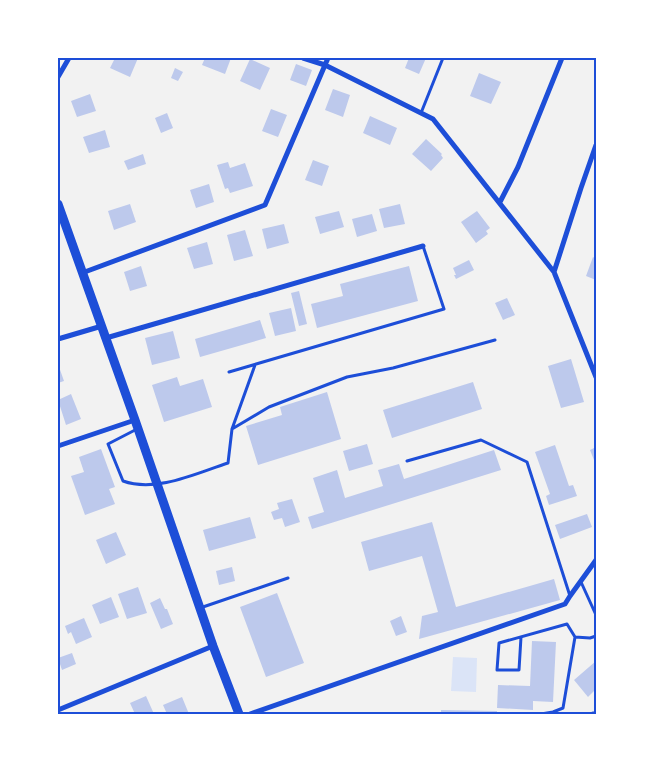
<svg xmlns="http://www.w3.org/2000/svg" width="654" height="772" viewBox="0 0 654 772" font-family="Manrope,sans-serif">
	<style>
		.green { fill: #dbe4f7 }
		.building { fill: #bdc9ec }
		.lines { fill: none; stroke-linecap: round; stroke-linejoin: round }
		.service { stroke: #1d4ed8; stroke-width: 3 }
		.minor { stroke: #1d4ed8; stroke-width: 5 }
		.secondary { stroke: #1d4ed8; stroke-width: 9 }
		.neatline { fill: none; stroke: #1d4ed8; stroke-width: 2 }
	</style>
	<rect width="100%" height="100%" fill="#f2f2f2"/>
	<path class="green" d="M453,657L477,658L476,692L451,691Z"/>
	<path class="building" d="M115,58H138L130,77L110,68Z
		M205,58H231L225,74L202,65Z
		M409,58H426L419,74L405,68Z
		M250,59L270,68L260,90L240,81Z
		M296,64L312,70L306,86L290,80Z
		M175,68L183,72L178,81L171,78Z
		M479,73L501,82L491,104L470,96Z
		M333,89L350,95L343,117L325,110Z
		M90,94L96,111L77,117L71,101Z
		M271,109L287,115L278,137L262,131Z
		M167,113L173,128L161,133L155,118Z
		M370,116L397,128L390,145L363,133Z
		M105,130L110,147L89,153L83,137Z
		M426,139L442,154L441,155L443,158L431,171L412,154Z
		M143,154L146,164L128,170L124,161Z
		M313,160L329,166L322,186L305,180Z
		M228,162L230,168L245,163L253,186L230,193L228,188L225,189L217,165Z
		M209,184L214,202L196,208L190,190Z
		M130,204L136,222L114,230L108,211Z
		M400,204L405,224L384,228L379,209Z
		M339,211L344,227L320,234L315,217Z
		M477,211L490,228L486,231L488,234L476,243L461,222Z
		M372,214L377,231L357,237L352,219Z
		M284,224L289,243L267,249L262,229Z
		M245,230L253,256L234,261L227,235Z
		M207,242L213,264L194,269L187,248Z
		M593,257L596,259V280L586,276Z
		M469,260L474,270L456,279L454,275H456L453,268Z
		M141,266L147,286L130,291L124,272Z
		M409,266L418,301L317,328L311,304L343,296L340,284Z
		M299,291L307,324L299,326L291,293Z
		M507,298L515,315L503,320L495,303Z
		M291,308L296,331L275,336L269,313Z
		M260,320L266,338L200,357L195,339Z
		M173,331L180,358L152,365L145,338Z
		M571,359L584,402L561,408L548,366Z
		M58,364L64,381L58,383Z
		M177,377L180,386L203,379L212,407L164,422L152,385Z
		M473,382L482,409L392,438L383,410Z
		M327,392L341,439L258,465L246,426L282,415L280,407Z
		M71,394L81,419L66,425L58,400Z
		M367,444L373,464L349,471L343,451Z
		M555,445L569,486L573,485L577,496L549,505L546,496L550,494L535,452Z
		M596,447V465L590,450Z
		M101,449L115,487L109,489L115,504L85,515L71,476L84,472L79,457Z
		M494,450L501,470L312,529L308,517L324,512L313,478L337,470L345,498L383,486L378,470L399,464L404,479Z
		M292,499L300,522L285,527L282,518L274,520L271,512L279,509L277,503Z
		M587,514L592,527L560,539L555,525Z
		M250,517L256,538L209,551L203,530Z
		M432,522L456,607L554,579L560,600L419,639L422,616L438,612L422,556L369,571L361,542Z
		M116,532L126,555L106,564L96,540Z
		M232,567L235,581L219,585L216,571Z
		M138,587L147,613L127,619L118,594Z
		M277,593L304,663L266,677L240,607Z
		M111,597L119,617L100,624L92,605Z
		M160,598L165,609H167L173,624L161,629L150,603Z
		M401,616L407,632L396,636L390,621Z
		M84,618L92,637L76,644L71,632L68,634L65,626Z
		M532,641L556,642L553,702L533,701V710L497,708L498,685L530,686Z
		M72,653L76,664L62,670L58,658Z
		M596,661V689L588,697L574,680Z
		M146,696L154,714H135L130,703Z
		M182,697L189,714H167L163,705Z
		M441,710L497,711V714H441Z"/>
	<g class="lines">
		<path class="service" d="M421,113L443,58
			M229,372L444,309L423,246
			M137,429L108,444L123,481C156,493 197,473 228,463L232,429L255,365
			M232,429L269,407L347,377L393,368L495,340
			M407,461L481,440L527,462L570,596
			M581,582L596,615
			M200,608L288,578
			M521,637L519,670H497L499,643L567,624L575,637
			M541,714L553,712L563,708L575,637L590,638L596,636"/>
		<path class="minor" d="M303,58L325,65L433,119L554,272L596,377
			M58,77L69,58
			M500,202L518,167L562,58
			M554,272L581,188L596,145
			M82,273L265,205L328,58
			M106,338L423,246
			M58,339L102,326
			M58,446L135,420
			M58,710L213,646
			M250,714L565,604L570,596L596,560
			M593,714H595"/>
		<path class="secondary" d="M58,204L135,420L213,646L239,714"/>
	</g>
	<rect width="654" height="772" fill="none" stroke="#ffffff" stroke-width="118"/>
	<rect x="59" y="59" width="536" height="654" class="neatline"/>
</svg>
